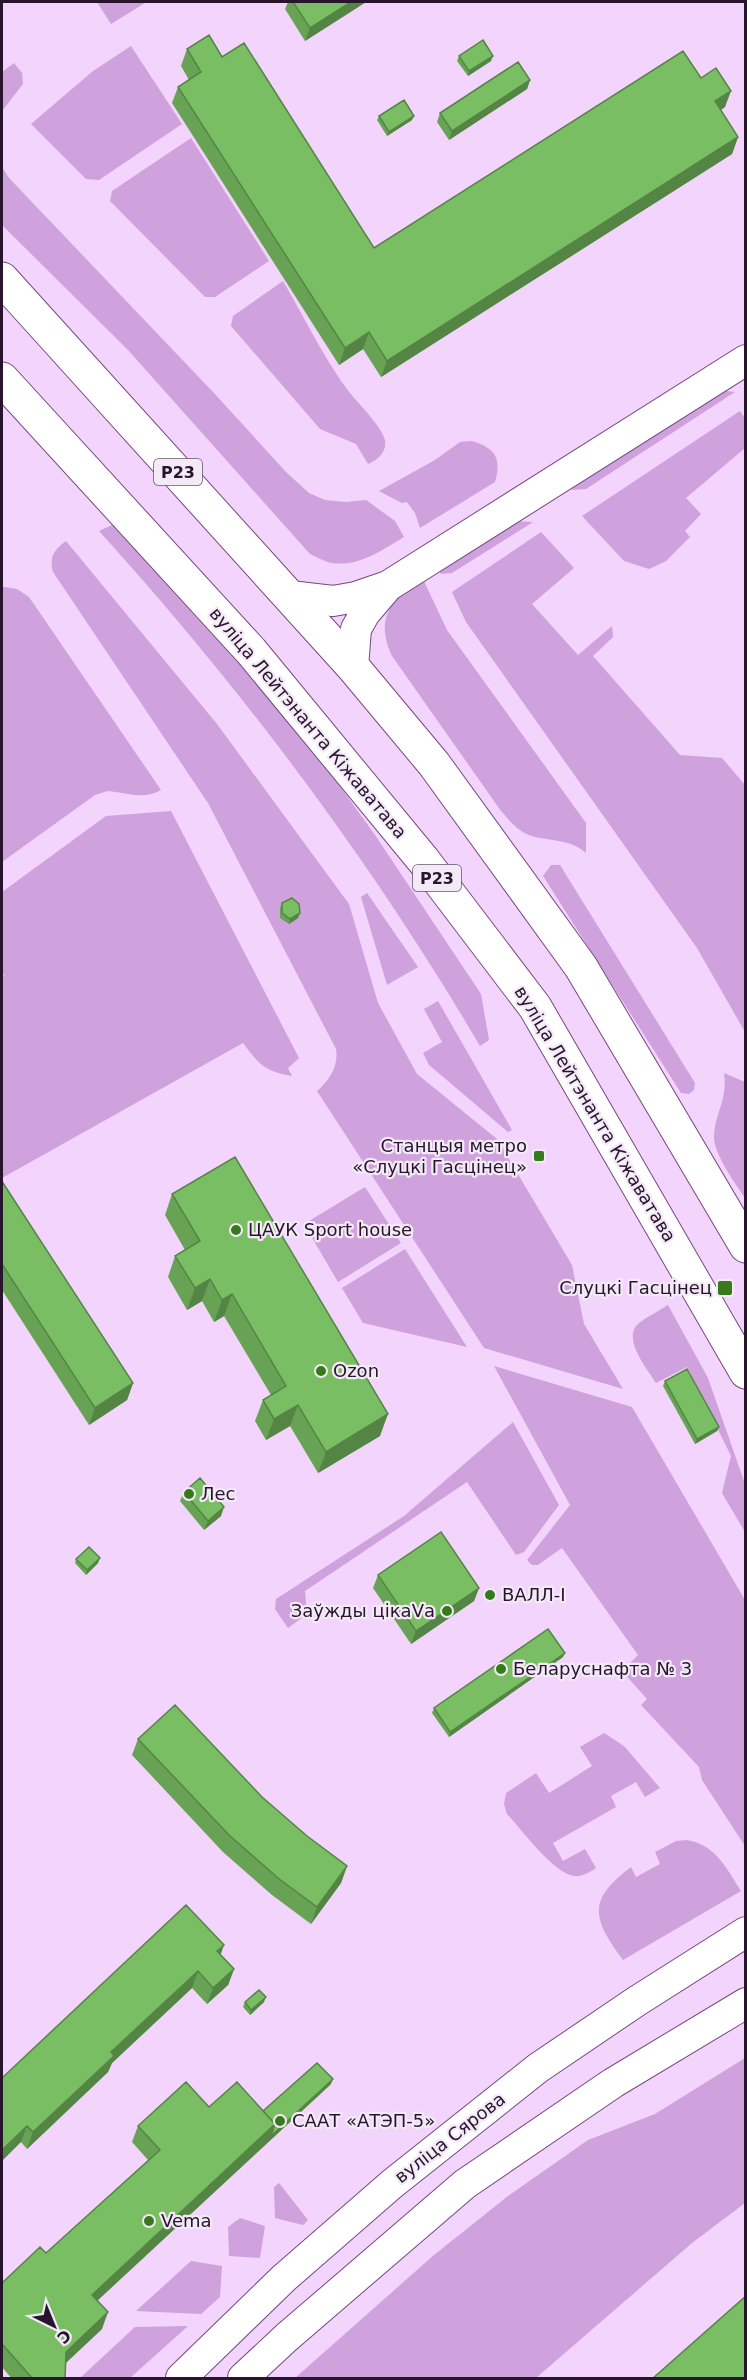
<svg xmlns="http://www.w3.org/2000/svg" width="747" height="2380" viewBox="0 0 747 2380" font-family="'DejaVu Sans',sans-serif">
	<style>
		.green { fill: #cfa1dd }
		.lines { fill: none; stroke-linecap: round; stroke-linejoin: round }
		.minor-casing { stroke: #754881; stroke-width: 32 }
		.major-casing { stroke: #754881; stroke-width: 35 }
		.minor { stroke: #fff; stroke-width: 30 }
		.major { stroke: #fff; stroke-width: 33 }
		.wall { fill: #68a355 }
		.shaded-wall { fill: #558545 }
		.building { fill: #79be63; stroke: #558545; stroke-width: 1.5 }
		.poi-dot { fill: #377a1c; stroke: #f4eaf7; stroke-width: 2 }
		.labels { text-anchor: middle; stroke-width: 4.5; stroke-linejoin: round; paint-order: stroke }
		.shield { fill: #f4eaf7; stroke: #65556a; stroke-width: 1.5 }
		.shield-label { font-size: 16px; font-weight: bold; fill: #28152d }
		.street-label { font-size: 18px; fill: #28152d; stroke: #f4eaf7 }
		.poi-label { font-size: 18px; fill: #28152d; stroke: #f4eaf7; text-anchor: start }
	</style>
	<rect width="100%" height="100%" fill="#f3d4fc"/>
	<path class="green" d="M97,2H144L145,3L111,24Z
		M131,46L182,124L99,180L86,179L31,124L93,71Z
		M14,63L22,73L23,84L2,111V72Z
		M191,138L269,261L215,297H205L110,201L112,191Z
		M2,167L9,178L213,392L286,472L309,493L325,500L346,502L366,500L395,521L404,537C382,550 359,567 332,563C325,562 317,557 310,554L128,350L2,225Z
		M283,281C305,318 328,367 355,399C363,408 382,428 385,440C387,452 378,460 368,464L356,444L320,429L231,326L233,316Z
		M718,390L735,392L586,489L572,490L574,481Z
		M740,411L745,418V448L686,498L701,514L685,531L690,537L666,561L649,569L624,561L582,516Z
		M472,441C495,448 502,458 495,482L420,528L415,513L407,502L402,503L379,491L435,460L460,442Z
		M514,521L533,522L452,573L441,574L437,565Z
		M112,525H121L135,533L308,742L375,835L481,994L489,1040L480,1046C372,862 243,690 99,531Z
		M541,532L574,568L532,604L578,655L612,626L613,637L593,656L680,755L722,758L745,785V1032L697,948L466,622L452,592Z
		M66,541L217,724L349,904L378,1003L417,1074L497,1139L572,1265L584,1324L623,1389L484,1348L317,1091C329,1081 339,1066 336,1049L208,803L53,572C49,557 54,550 66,541Z
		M422,577L447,630L586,823V853C565,834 537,845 517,828C511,823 506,816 501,811L392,656C374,617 392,600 422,577Z
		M4,587L17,589L29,597L161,790C144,800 127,793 109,791C105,791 99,794 95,795L2,862V588Z
		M171,811L299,1058L288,1068L292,1076C264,1071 259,1064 243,1043L2,1178V978L4,975L2,971V892L106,816Z
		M551,865H560L695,1083L694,1090L689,1094L681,1093L543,876Z
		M367,893L418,967L387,985L361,897Z
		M438,1001L512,1130L508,1132L429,1065L423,1053L442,1042L424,1009Z
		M724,1073L745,1082V1198C736,1185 713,1153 714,1136C715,1112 728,1100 724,1073Z
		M365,1187L401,1243L338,1282L304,1224Z
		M405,1249L467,1347L363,1323L342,1288Z
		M668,1305L708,1378L745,1484V1532L722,1493L731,1456L687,1367L656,1383C647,1368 621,1338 639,1323C648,1316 659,1311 668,1305Z
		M494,1366L632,1407L745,1600V1846L702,1780L699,1767L641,1705L647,1699L622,1671L638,1655L562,1548L538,1565H532L527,1560L570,1505Z
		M513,1422L559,1505L524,1552L516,1555L467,1482L305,1591L307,1614L288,1628L275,1609L276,1599L404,1516Z
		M604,1733L624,1746L660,1788L645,1797L636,1782L611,1796L616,1807L553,1843L563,1861L585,1849L596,1868C590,1872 582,1877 574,1876C553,1873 522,1830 507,1814L504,1804L506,1793L536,1773L549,1793L592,1766L580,1747Z
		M687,1840C716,1845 727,1869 741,1891L623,1960C593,1919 586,1901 631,1867L636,1877L660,1864L655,1852L676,1841Z
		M745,2058V2203L692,2243L536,2378H295L434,2255L508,2196L588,2140L655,2114Z
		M279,2183L308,2220L303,2225L275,2218L274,2187Z
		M240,2218L265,2226L260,2258L229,2256L228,2227Z
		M191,2261L222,2266L220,2297L201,2314L136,2311Z
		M188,2326L130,2378H80L135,2327Z"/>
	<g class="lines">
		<g class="minor-casing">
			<path id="minor" d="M290,596L333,601L356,597L388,586L746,360
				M353,667L356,629L365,613L388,586
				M181,2378L284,2278L392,2184L538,2068L637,2001L746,1932
				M243,2378L287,2337L465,2184L613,2083L746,2003"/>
		</g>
		<g class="major-casing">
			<path id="major" d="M2,279L353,667L434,764L581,967L746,1246
				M2,379L251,651L424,861L535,1007L746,1372"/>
		</g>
		<use href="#minor" class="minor"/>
		<use href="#major" class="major"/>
	</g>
	<path class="wall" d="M288,2H366L305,41L285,9Z
		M187,49L222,57L374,248L701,78L725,107L721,110L738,137L732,154L381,377L363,349L339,365L172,103L178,87L189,80L181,66Z
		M459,56L491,61L468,76L457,61Z
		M530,80L527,89L449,140L437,122L440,113Z
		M379,116L412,120L387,136L377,120Z
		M282,903L298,918L289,924L280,918V908Z
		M2,1184L133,1383L127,1400L89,1425L2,1290Z
		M172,1194L380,1436L318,1473L290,1426L266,1440L255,1421L263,1400L271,1395L224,1316L214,1322L202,1301L187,1310L168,1277L175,1256L185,1250L165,1215Z
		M665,1381L719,1427L717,1431L695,1444L663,1386Z
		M184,1492L221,1516L204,1530L180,1501Z
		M76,1559L98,1563L86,1575L75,1563Z
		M378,1575L479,1588L474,1601L411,1644L373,1588Z
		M563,1657L449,1737L432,1713L434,1708Z
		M138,1739L262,1797L307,1836L347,1866L341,1883L311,1924L272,1895L223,1852L132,1755Z
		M224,1945L220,1954L234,1969L228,1985L207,2004L192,1988L112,2063L108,2072L27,2149L21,2142L2,2078Z
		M245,2002H264L250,2015L243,2007Z
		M331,2084L97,2301L102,2329L66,2363L65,2379H12L2,2367V2283L46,2253L148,2160L132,2142L138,2126L209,2107L263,2111Z"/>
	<path class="shaded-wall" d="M351,2H366L305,41L310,28Z
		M493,56L491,61L468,76L469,71Z
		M530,80L527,89L449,140L452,131Z
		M731,91L725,107L709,117L715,101Z
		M414,116L412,120L387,136L389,132Z
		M738,137L732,154L381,377L387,361Z
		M369,332L363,349L339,365L345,348Z
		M300,913L298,918L289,924L290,919Z
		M210,1279L202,1301L187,1310L195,1288Z
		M232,1294L224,1316L214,1322L222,1300Z
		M133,1383L127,1400L89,1425L95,1408Z
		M298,1405L290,1426L266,1440L274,1419Z
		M388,1414L380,1436L318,1473L326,1452Z
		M719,1427L717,1431L695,1444L697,1439Z
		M224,1507L221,1516L204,1530L208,1521Z
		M100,1558L98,1563L86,1575L87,1570Z
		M479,1588L474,1601L411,1644L416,1631Z
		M565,1653L563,1657L449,1737L450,1732Z
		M347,1866L341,1883L311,1924L317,1907Z
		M224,1945L218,1962L217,1951Z
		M234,1969L228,1985L207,2004L213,1988Z
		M198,1971L192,1988L112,2063L108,2072L27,2149L33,2132L111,2052Z
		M266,1997L264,2002L250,2015L251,2010Z
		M333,2079L331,2084L86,2311L92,2295L275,2124Z
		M27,2126L21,2142L2,2161V2150Z
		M108,2312L102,2329L60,2368L66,2352Z"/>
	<path class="building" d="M293,2H351L310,28Z
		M209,35L222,57L244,43L374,248L683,51L701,78L716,68L731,91L715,101L738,137L387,361L369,332L345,348L178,87L201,72L187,49Z
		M483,40L493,56L469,71L459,56Z
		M518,62L530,80L452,131L440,113Z
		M404,100L414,116L389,132L379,116Z
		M292,898L299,904L300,913L290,919L282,913V903Z
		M235,1157L388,1414L326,1452L298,1405L274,1419L263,1400L286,1386L232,1294L222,1300L210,1279L195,1288L175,1256L200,1241L172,1194Z
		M3,1183L133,1383L95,1408L2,1264V1184Z
		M687,1369L719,1427L697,1439L665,1381Z
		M200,1478L224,1507L208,1521L184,1492Z
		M441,1532L479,1588L416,1631L378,1575Z
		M89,1547L100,1558L87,1570L76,1559Z
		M548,1629L565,1653L450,1732L434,1708Z
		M175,1705L262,1797L307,1836L347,1866L317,1907L278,1878L229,1835L138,1739Z
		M186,1905L224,1945L217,1951L234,1969L213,1988L198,1971L111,2052L114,2056L33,2132L27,2126L2,2150V2078Z
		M259,1990L266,1997L251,2010L245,2002Z
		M317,2063L333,2079L271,2136L275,2124L263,2111Z
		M186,2082L209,2107L237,2082L275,2124L92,2295L108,2312L66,2352L65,2379H33L2,2344V2283L40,2247L46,2253L160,2150L138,2126Z
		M746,2296V2379H652Z"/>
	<g class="poi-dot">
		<rect x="533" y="1150" width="12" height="12" rx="3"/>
		<circle cx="236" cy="1230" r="6"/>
		<rect x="717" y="1280" width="16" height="16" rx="3"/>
		<circle cx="321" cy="1371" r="6"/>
		<circle cx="189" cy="1494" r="6"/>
		<circle cx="490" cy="1595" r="6"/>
		<circle cx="447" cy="1611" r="6"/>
		<circle cx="501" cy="1669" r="6"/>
		<circle cx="280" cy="2121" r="6"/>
		<circle cx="149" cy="2221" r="6"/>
	</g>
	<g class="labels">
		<g class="shield">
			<rect x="154" y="459" width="48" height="26" rx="4.5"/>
			<rect x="413" y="865" width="48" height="26" rx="4.5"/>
		</g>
		<g class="shield-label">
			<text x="178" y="478">Р23</text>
			<text x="437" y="884">Р23</text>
		</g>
		<g class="street-label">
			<text transform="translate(308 723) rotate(50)" y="6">вуліца Лейтэнанта Кіжаватава</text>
			<text transform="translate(595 1114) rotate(59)" y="6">вуліца Лейтэнанта Кіжаватава</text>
			<text transform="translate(450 2138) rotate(-38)" y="6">вуліца Сярова</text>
		</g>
		<g class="poi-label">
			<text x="527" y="1152" text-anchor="end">Станцыя метро<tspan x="527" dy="21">«Слуцкі Гасцінец»</tspan></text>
			<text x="248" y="1236">ЦАУК Sport house</text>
			<text x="712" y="1294" text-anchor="end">Слуцкі Гасцінец</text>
			<text x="333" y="1377">Ozon</text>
			<text x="201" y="1500">Лес</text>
			<text x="502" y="1601">ВАЛЛ-І</text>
			<text x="435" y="1617" text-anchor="end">Заўжды цікаVа</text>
			<text x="513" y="1675">Беларуснафта № 3</text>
			<text x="292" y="2127">СААТ «АТЭП-5»</text>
			<text x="161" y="2227">Vema</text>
		</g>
	</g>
	<rect width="747" height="2380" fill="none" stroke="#28152d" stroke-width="6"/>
	<g transform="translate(54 2326) rotate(137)" stroke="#f4eaf7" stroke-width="4.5" paint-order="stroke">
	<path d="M0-4.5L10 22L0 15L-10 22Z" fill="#28152d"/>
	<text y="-9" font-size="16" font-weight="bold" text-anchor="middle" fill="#28152d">С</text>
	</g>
</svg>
